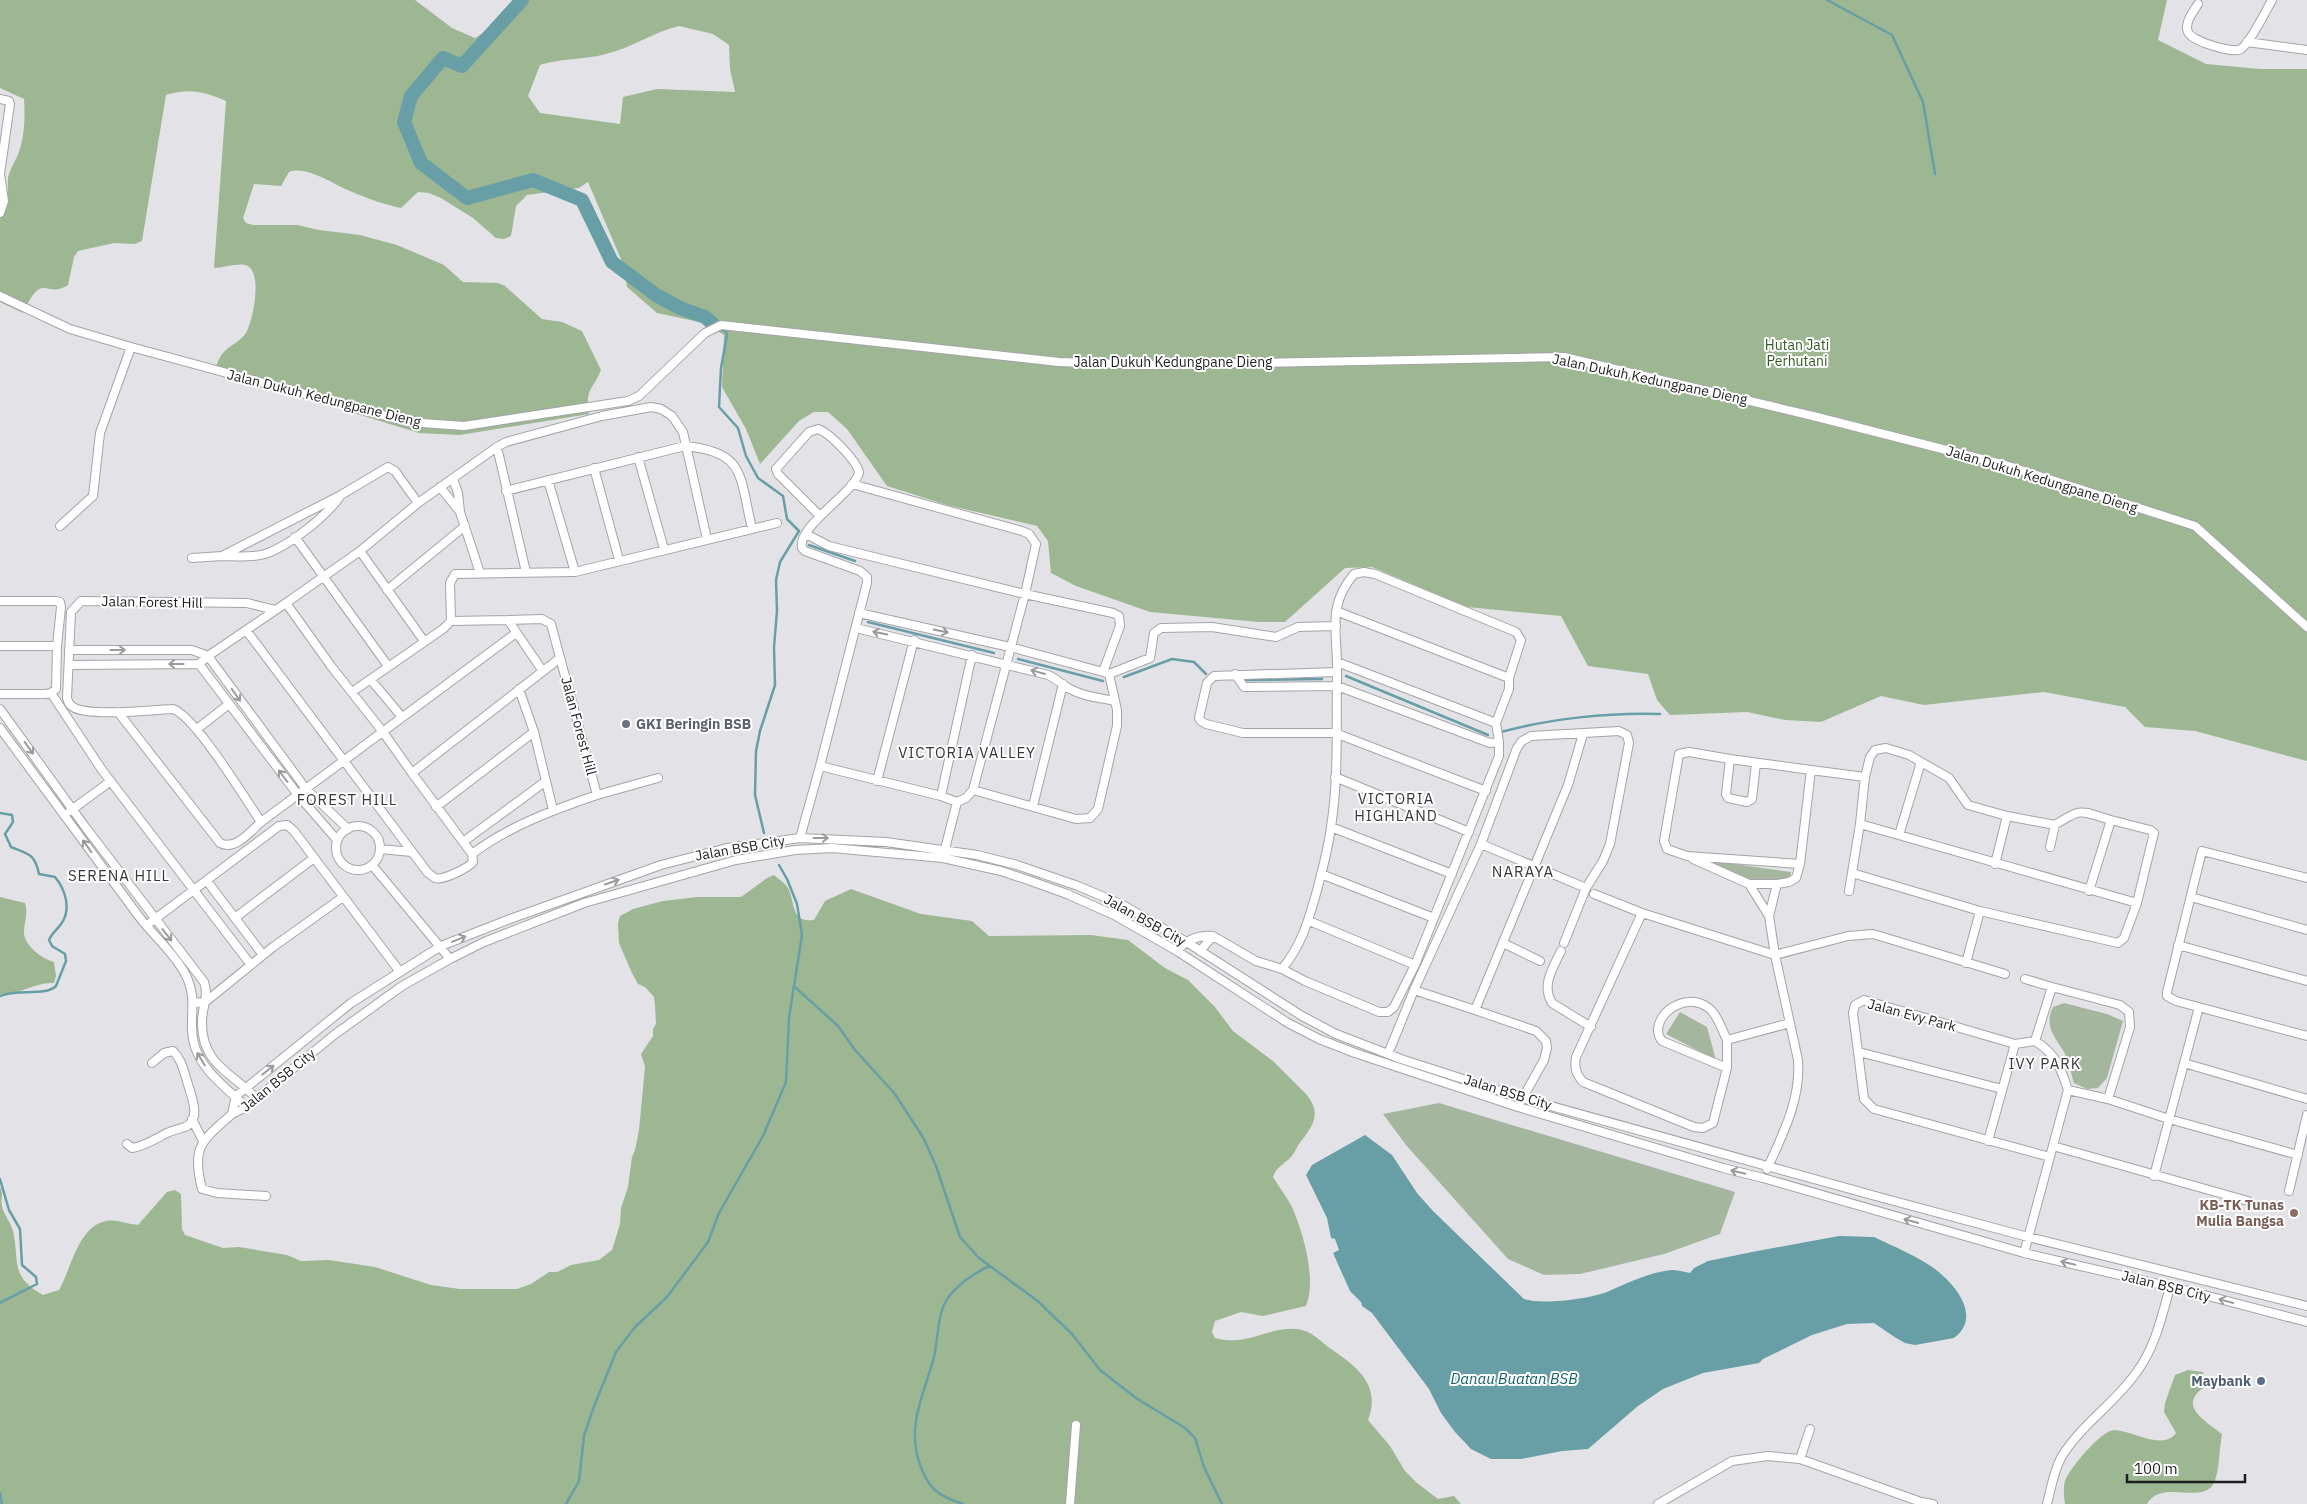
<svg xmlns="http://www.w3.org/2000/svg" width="2307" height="1504" viewBox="0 0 2307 1504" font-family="'IBM Plex Sans',sans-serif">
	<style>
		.green { fill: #a4b79e }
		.forest { fill: #9db793; fill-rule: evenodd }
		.water { fill: #689fa7 }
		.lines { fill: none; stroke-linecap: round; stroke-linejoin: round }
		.stream { stroke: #689fa7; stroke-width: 2.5 }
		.river { stroke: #689fa7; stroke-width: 14 }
		.minor-casing { stroke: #a4a4a8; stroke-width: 10 }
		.minor { stroke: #fff; stroke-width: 8 }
		.oneway { stroke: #9a9a9b }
		.worship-dot { fill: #6b7280; stroke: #fff; stroke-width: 2 }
		.education-dot { fill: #8d6e63; stroke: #fff; stroke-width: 2 }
		.service-dot { fill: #5c6f8a; stroke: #fff; stroke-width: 2 }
		.labels { text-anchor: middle; stroke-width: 4; stroke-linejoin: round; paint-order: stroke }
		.park-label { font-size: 14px; fill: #355926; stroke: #fff }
		.street-label { font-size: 14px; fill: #1e1e20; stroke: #fff }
		.worship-label { font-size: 14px; font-weight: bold; fill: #5b616d; stroke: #fff; text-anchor: start }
		.education-label { font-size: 14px; font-weight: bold; fill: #785e54; stroke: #fff; text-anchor: end }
		.service-label { font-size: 14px; font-weight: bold; fill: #4e5e75; stroke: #fff; text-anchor: end }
		.neighbourhood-label { font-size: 15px; letter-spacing: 1px; fill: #38373b; stroke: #fff }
		.water-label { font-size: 15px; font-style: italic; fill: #136069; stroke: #fff }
	</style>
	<rect width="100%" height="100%" fill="#e3e3e7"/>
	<path class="green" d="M1713,861L1791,872L1790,880C1762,885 1743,878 1717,869Z
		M2064,1003L2107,1014L2123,1021L2107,1078L2098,1088L2087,1089L2074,1083C2071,1076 2071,1068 2068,1060C2060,1041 2042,1030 2053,1007Z
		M1680,1012L1707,1027L1716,1060L1666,1034Z
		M1439,1103L1735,1192L1720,1234L1664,1254L1580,1274L1544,1275L1508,1259L1406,1145L1383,1114Z"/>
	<path class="forest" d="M0,0H415L452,28L475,38L512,15L526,0H2167L2158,40L2206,64L2260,69H2307V761L2195,731L2145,727L2125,707L2044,692L1924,705L1881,696L1821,722L1785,720L1747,712L1670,715L1657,700L1648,674L1588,666L1561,616L1467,607L1372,567L1345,568L1285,622H1259L1150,612L1076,586L1051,573L1048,541L1037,526L947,505L887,486L847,429L828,412H814L799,421L760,464L746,429L722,387L724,335L704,323L657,313L627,287L624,266L588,182L579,188L527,195L516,206L511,236L504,239L496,238L473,218L441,198L429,193L418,192L401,208C386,205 366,198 352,192C336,186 307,165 289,172L281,186L254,184L243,218L246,223L253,225H297L319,230L360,235L397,245L444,265L463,282L498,283L505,286L542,319L562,322L582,331L601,370C592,392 585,388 589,414L460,435L419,433L214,370C217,365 219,357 223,353C230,345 240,342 246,333C253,321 264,269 245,265C237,263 223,268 214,268L226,101C204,91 188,88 166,95L142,241L135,244L114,243L78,251L74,257L68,285C44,300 44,269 23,313L0,302V218C11,209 7,191 8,178C10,168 17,159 20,149C25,132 25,116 24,99L0,88ZM679,26L713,34L729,45L730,69L735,92L657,89L623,97L620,124L540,113L528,96L540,65C561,58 584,60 606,54C632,48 653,32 679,26Z
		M774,875C779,880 786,883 789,890C795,905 792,923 814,920L825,901L851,889L921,914L972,921L989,936L1091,935L1128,940L1165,968L1188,980L1215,1007L1233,1031L1273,1061L1305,1093C1323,1113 1313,1126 1299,1144C1296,1149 1293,1156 1288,1160C1281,1166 1276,1168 1273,1177C1279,1187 1287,1197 1292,1207C1303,1232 1317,1280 1306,1306L1263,1316L1241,1312L1215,1321L1212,1332L1215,1338C1245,1347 1268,1327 1295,1329C1313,1330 1320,1342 1334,1351C1359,1368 1381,1387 1368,1420L1390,1446L1405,1471L1417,1483L1438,1499L1454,1496L1461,1504H0V1187C4,1194 0,1198 2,1206C3,1214 11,1222 13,1231C20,1261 9,1276 43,1295L59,1290C71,1270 78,1226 106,1221C116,1219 127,1224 138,1225L167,1192L175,1190L181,1194L182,1229L185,1235L223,1248L239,1247L287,1255L301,1261L329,1260L375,1267L431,1285L460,1289H517L531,1284L549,1272H557L571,1265L599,1260L612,1250L620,1224L621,1208L628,1187L632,1157L635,1150L639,1130L645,1067L641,1054L653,1036V1029L656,1024L655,1005L654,997L645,987L638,984L631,971L619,943L618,923L620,916L633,909L663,901L698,897H741L767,878Z
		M0,897L25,903C28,913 25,919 24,930C22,944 42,959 54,962L56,976L54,983C34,982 21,995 0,994Z
		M2188,1370L2203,1372L2205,1386C2202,1389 2196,1393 2194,1398C2187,1412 2213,1426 2222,1434C2219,1449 2220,1471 2213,1485C2199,1504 2161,1479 2147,1504H2065C2064,1496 2063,1488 2065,1481C2069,1469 2102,1429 2115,1430C2133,1431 2163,1451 2176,1433L2164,1412L2165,1403L2175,1375Z"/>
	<path class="water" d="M1365,1135L1392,1155L1417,1193L1433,1211L1524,1299C1543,1305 1588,1299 1607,1292C1628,1283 1649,1272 1672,1270C1680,1270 1683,1272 1690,1273L1694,1268L1708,1261L1752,1252L1839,1236L1874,1237C1895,1247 1917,1256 1935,1269C1956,1285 1982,1317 1954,1338L1915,1345L1905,1343L1896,1338L1874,1323L1847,1324L1812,1335L1763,1359L1759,1363L1703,1373L1663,1389L1638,1406L1588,1449L1562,1451L1521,1459H1491L1471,1449L1455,1432L1441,1413L1429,1389L1372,1313L1362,1306L1361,1302L1350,1291L1333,1253L1339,1250L1335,1239L1331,1238L1327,1218L1306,1175L1312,1165Z"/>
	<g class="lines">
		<path class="stream" d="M1827,0L1892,35L1923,102L1935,174
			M713,324L726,332L727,335L721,368L719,407L738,428L746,456L758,478L783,496L787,519L799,531L780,562L776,580L777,611L774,647L775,685L760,731L756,751L755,795L764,833
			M809,545L855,561
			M868,622L994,653
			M1018,659L1103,681
			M1346,676L1488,735
			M1124,677L1172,659L1194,662L1206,674
			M1246,680L1322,679
			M1501,732C1548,719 1611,712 1660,714
			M0,813L12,815L13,822L5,834L11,847C29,854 35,854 39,874L55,877C65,889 72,909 61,924C57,930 52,933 49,940L52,946L65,954L66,961L56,986C45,997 17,988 0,996
			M796,988L838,1026L855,1050L895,1094L924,1139L936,1166L960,1237L979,1258L1039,1302L1051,1314L1072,1334L1100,1370L1136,1398L1185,1428L1195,1438L1204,1467L1222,1504
			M0,1179L9,1210L20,1229L22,1265L36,1277L37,1284L0,1303
			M0,1493L2,1504
			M566,1504L579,1481L584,1436L593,1409L616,1352L635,1327L667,1297L708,1242L719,1213L763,1136L786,1082L789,1018L802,935L797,904L787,879L779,865
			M963,1504C938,1496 929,1489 920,1465C906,1425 924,1395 934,1357C938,1340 937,1317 946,1301C954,1287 975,1272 990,1266"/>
		<path class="river" d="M522,0L462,66L443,58L411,96L404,122L421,163L467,198L533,180L582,200L612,262L656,295L680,308L705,317L713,324"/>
		<g class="minor-casing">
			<path id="minor" d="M2198,4C2193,12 2184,23 2188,32C2191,41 2233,54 2241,49C2250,43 2266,11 2272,0
				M2247,42L2307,50
				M0,99L9,101L10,104L0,174L4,201L0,213
				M0,296L70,329L131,347L408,422L464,426L628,401L639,396L705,333L721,325L1059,362L1148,365L1564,357L1817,417L2005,465L2195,526L2307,627
				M497,447L526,572
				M638,457L664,549
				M594,468L619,560
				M453,479L458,493L460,512
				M548,480L575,572
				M852,484L1022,531L1029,534L1036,544L1025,594L973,790L966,798L957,802L944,853
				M440,487L460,512L480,573
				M506,491L685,446C747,452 739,477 752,528
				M341,495C327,516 289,546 265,554C252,558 235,556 222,556L341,495L388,467L395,471L418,503
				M820,516L778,474L776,469L809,432L818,429C830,433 858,462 859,473C853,494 797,526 802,548L805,551L860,571L867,577V583L820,766
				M60,526L93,496L100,433L131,347
				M806,534L829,546L1025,594L1113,613L1119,616L1120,626L1103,672L1109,674L1117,710V726L1098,809L1090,818L1076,819L973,790
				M295,537L388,666
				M360,551L424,641
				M192,558L222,556
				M387,590L465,526
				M0,601H56L60,602L61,607L57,646L56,689L51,693L45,694H0
				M286,603L360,551L418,503L497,447L506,442L602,416L651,407L661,409L672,416L683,432L707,539
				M1336,611L1509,678
				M859,613L1010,647L1103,672
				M508,620L542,619L551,624L597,795L658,778
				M451,621L450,583L455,574L575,572L777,523
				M856,628L1048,675C1057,679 1063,686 1072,690C1085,697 1101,698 1115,701
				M246,630L428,873C429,873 434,878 435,878C442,881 468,868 473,862L472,854L412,773
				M0,646H57
				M69,650H192L208,656L306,789L348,829
				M1337,662L1496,723
				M199,664L208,656L286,603L331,666L383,732L412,773L560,658
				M69,665L199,664L298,795L337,840
				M1337,672L1214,676L1207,683L1199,718L1201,721L1206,724L1243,733H1335L1486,791
				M1109,674L1150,658L1154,633L1161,628L1212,627L1276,637L1298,627L1336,626
				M371,680L402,717
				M519,689L534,732L553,810
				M352,692L443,629L451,621L508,620L542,670
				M51,693L102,770L251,965
				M0,709L86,828L204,982C209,995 202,1008 202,1021C201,1064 231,1072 256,1098
				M118,712L220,843C235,851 250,832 261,822C246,800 195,716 173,709C152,710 88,717 73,707C69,705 68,702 67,698L71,612L81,601L247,603L275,610
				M0,728C46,790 91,852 137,914C151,933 171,950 183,970C201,1000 186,1019 195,1047C203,1072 228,1089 246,1107
				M197,729L229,704
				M1730,759L1689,752L1679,754L1664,841L1667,849L1687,856L1800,864
				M1811,770L1865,777
				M1335,777L1469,832
				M877,781L914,640
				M941,796L972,655
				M1033,806L1063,684
				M436,807L534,732
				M70,811L111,781
				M261,822L516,633
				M1860,824L2137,903
				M336 848a22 22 0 1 1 44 0a22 22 0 1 1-44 0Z
				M1331,827L1452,874
				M1899,835L1921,762
				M800,838L820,766L941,796L957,802
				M463,842L546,781
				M1481,844L1586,888
				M2050,847L2055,825
				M380,849L412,852
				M472,854C509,826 553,810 597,795
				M1693,859L1749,884H1777
				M1995,864L2007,816L2055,825C2083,807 2080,811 2111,820
				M372,865L450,959
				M1852,873L1980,911L2118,943L2124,938L2137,903L2154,833L2150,830L2111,820L2089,891
				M1321,874L1434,918
				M2307,878L2202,851L2167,992V996L2176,1001L2307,1036
				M207,881L263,955
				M1749,884L1769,916L1777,884L1789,882L1796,878L1800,864L1811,770L1730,759L1726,794L1728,798L1747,802L1752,799L1756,763
				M1849,891L1860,824L1865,777L1870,757L1875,750L1886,748L1909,755L1949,778L1968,805L2007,816
				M1594,894L1642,913L1775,955L1798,1060C1801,1099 1783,1134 1767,1169
				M2191,897L2307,930
				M1642,913L1576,1057C1574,1068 1576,1074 1583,1082L1694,1127L1703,1128L1713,1123L1727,1068L1662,1041C1646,1021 1683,987 1710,1009C1718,1016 1722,1030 1727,1040L1790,1023
				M1769,916L1775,955L1848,936L1873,934L2005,974
				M236,917L314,858
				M1309,921L1415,965L1499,756V742
				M151,922L279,826L287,825L294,831L400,972
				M1503,943L1540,961
				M2178,945L2307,981
				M1177,951C1186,940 1198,935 1213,936L1256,961L1282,969C1301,946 1308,922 1316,894C1322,872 1328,850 1331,827C1339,777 1336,723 1337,672C1338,633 1326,607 1354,574L1364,572L1375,574L1516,632L1521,640L1509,678V689L1496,723L1499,742L1490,743L1337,686L1244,687L1235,674
				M1200,951L1213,936
				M1561,951C1553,968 1541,985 1552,1003L1591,1027
				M1966,963L1980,911
				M1282,969L1305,981L1379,1012H1388L1394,1007L1415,965
				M2025,979L2052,987
				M1414,990L1475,1010L1568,785L1583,734
				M194,1002L204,1003L273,947L343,897
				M1475,1010L1536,1031L1546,1041L1547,1048L1544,1060L1521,1101
				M1727,1040V1068
				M2035,1041C2056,1054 2061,1068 2068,1090
				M1859,1052L2002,1089
				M1388,1054L1414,990L1481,844L1517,748L1522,741L1531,736L1619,731L1627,735L1629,743L1610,844L1603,861L1586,888L1564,943
				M2184,1063L2307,1099
				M2108,1099L2169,1119L2298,1155
				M232,1114C202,1141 191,1146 202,1189L217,1193L266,1196
				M192,1119L203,1141
				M1988,1141L2015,1044
				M127,1144L132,1148C145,1146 155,1139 167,1133C173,1130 179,1129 185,1127C203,1120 190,1093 187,1081C183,1069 182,1060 173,1051L164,1053L152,1063
				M2053,1146L2248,1201
				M2154,1176L2199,1007
				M2289,1191L2307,1115
				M2024,1253L2068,1090L2108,1099L2130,1027L2129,1012L2120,1005L2052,987L2035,1041L2015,1044L1864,1000L1855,1005L1853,1013L1864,1099L1874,1109L2050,1157
				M2307,1306L2028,1237L1879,1197L1522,1098L1401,1059L1336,1034L1302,1016L1185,941L1123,905L1078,886L1017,865L977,855L886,842L800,838L727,848L661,865L510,919L441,946L351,1003L236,1096L232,1114L246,1107L334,1035L402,986L450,959L484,942L584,903L736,860L795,850L832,848L943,858L1001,871L1028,880L1067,894L1114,915L1177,951L1288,1023L1319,1039L1355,1053L1518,1107L1723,1168L1763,1178L2024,1253L2193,1292L2307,1322
				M1810,1429L1800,1459L1921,1502L1933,1504
				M1070,1504L1076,1425
				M1658,1504L1732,1461L1768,1456L1800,1459
				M2047,1504C2051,1488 2054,1470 2062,1456C2082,1424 2115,1403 2136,1373C2155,1348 2162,1316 2170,1287"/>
		</g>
		<use href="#minor" class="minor"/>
	</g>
	<defs><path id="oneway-shaft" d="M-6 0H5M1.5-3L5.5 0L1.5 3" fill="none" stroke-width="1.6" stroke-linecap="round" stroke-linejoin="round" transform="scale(1.25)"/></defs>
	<g class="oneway">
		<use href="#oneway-shaft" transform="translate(941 631) rotate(12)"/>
		<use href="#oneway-shaft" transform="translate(880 633) rotate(-168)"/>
		<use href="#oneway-shaft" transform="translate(118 650)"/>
		<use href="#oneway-shaft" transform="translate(176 664) rotate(180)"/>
		<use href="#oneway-shaft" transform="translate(1038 672) rotate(-165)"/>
		<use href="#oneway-shaft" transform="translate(236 695) rotate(55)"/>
		<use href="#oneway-shaft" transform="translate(29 748) rotate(54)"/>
		<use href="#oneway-shaft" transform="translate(283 776) rotate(-127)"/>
		<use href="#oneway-shaft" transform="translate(821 838)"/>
		<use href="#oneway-shaft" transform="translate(87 846) rotate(-126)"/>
		<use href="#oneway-shaft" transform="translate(612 882) rotate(-19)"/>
		<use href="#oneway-shaft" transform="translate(167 935) rotate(52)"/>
		<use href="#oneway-shaft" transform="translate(459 939) rotate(-22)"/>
		<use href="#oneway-shaft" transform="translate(201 1059) rotate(-121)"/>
		<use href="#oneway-shaft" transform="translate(268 1070) rotate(-39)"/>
		<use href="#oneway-shaft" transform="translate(1738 1172) rotate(-167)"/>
		<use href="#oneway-shaft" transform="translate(1911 1221) rotate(-164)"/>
		<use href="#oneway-shaft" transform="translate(2068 1263) rotate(-167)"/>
		<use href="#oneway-shaft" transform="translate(2226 1301) rotate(-165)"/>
	</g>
	<circle class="worship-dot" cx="626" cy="724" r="5"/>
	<circle class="education-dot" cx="2294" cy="1213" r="5"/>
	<circle class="service-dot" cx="2261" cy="1381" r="5"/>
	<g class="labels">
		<g class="park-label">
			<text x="1797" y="350">Hutan Jati<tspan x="1797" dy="16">Perhutani</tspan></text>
		</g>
		<g class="street-label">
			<text x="1173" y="367">Jalan Dukuh Kedungpane Dieng</text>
			<text transform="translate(1650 379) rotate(12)" y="5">Jalan Dukuh Kedungpane Dieng</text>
			<text transform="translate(324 398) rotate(14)" y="5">Jalan Dukuh Kedungpane Dieng</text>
			<text transform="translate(2042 479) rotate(17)" y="5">Jalan Dukuh Kedungpane Dieng</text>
			<text transform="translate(152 602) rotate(1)" y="5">Jalan Forest Hill</text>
			<text transform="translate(579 726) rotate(75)" y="5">Jalan Forest Hill</text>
			<text transform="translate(740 848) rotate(-10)" y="5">Jalan BSB City</text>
			<text transform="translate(1145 920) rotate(29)" y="5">Jalan BSB City</text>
			<text transform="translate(1912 1015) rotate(15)" y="5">Jalan Evy Park</text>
			<text transform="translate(278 1080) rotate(-39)" y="5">Jalan BSB City</text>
			<text transform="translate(1508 1092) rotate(17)" y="5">Jalan BSB City</text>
			<text transform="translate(2166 1286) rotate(14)" y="5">Jalan BSB City</text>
		</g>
		<g class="worship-label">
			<text x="636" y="729">GKI Beringin BSB</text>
		</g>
		<g class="education-label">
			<text x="2284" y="1210">KB-TK Tunas<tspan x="2284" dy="16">Mulia Bangsa</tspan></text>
		</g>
		<g class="service-label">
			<text x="2251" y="1386">Maybank</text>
		</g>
		<g class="neighbourhood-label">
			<text x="967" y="758">VICTORIA VALLEY</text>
			<text x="1396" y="804">VICTORIA<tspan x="1396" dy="17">HIGHLAND</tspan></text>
			<text x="347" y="805">FOREST HILL</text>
			<text x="1523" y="877">NARAYA</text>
			<text x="119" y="881">SERENA HILL</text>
			<text x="2045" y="1069">IVY PARK</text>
		</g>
		<g class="water-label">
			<text x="1514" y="1384">Danau Buatan BSB</text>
		</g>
	</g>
	<path d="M2127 1474v8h118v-8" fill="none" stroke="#1e1e20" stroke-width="2.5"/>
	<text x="2134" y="1474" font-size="15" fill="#1e1e20" stroke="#ffffff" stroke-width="4" paint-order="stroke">100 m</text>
</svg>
